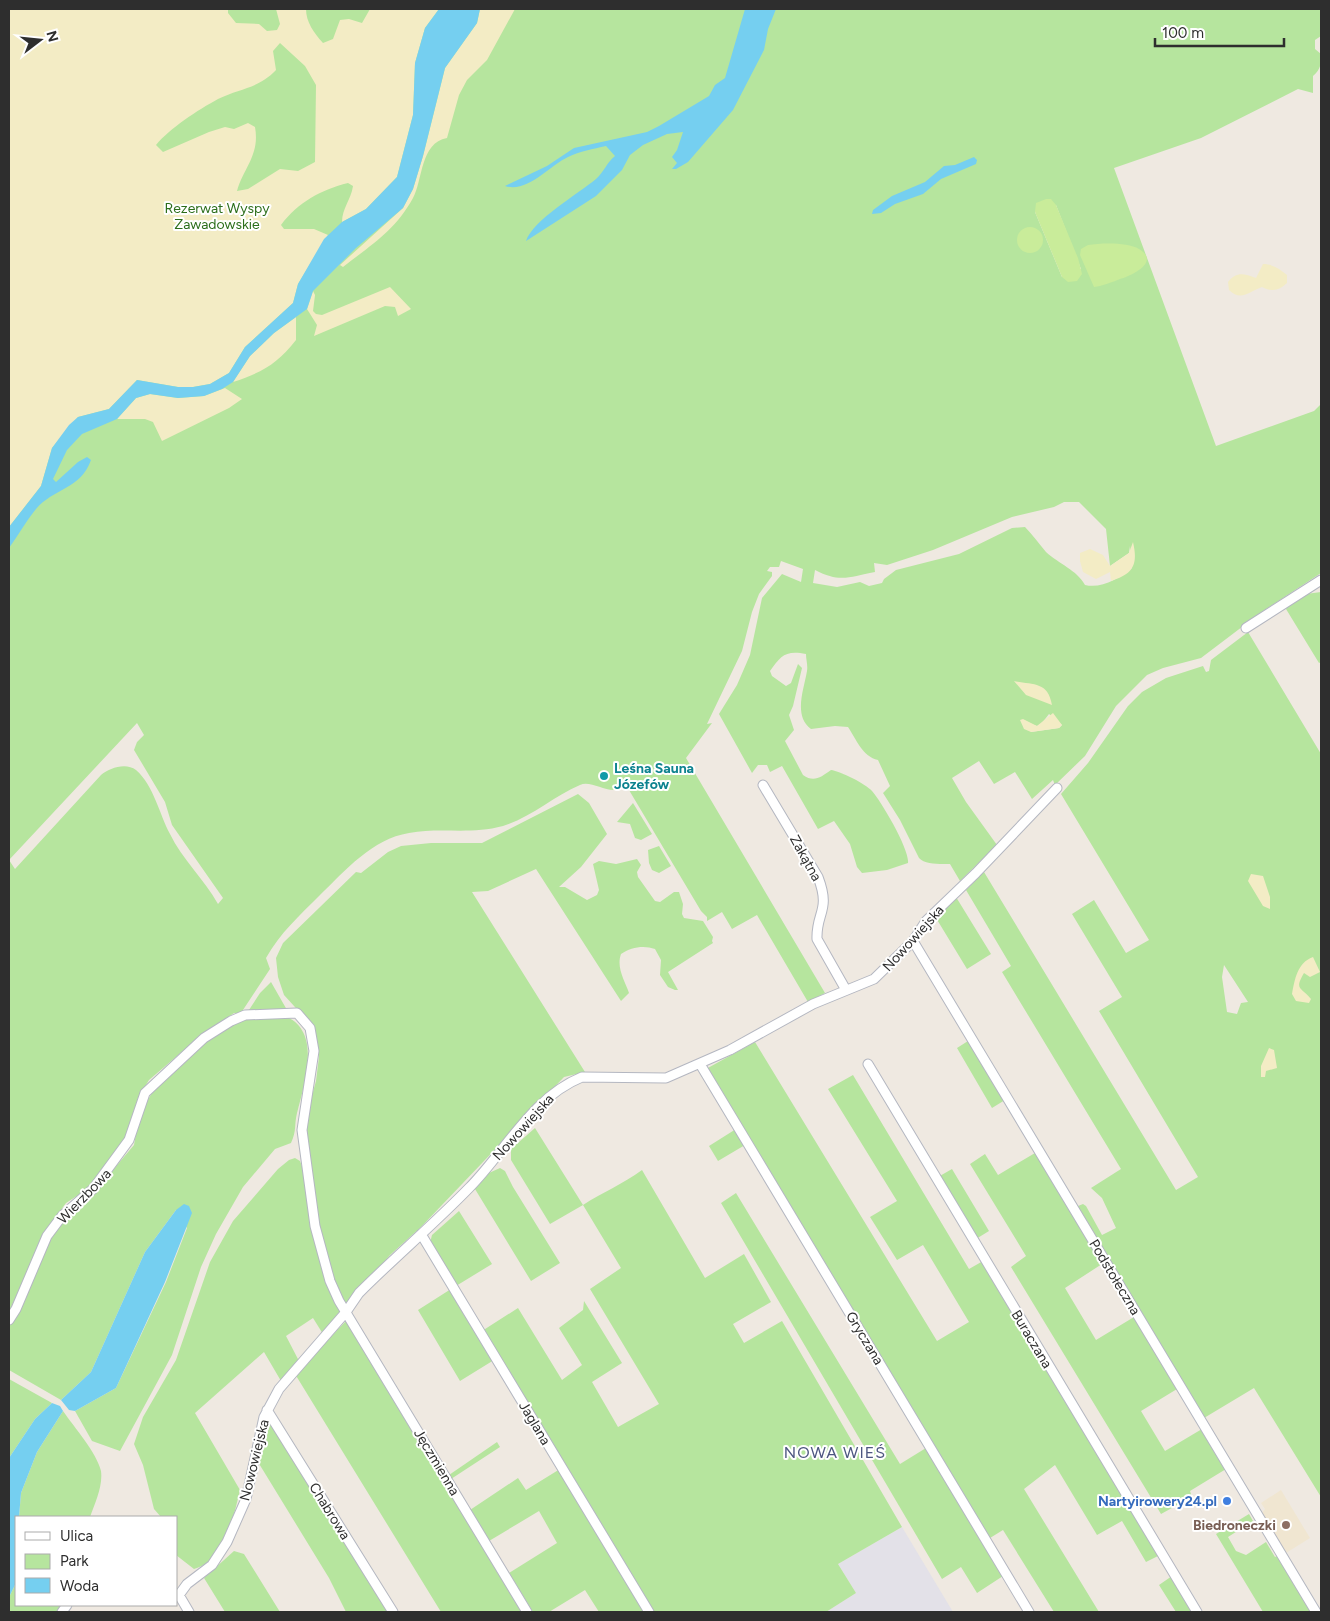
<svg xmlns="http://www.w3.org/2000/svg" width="1330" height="1621" viewBox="0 0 1330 1621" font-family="Figtree,sans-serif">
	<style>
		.industrial { fill: #e3e1e8 }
		.education { fill: #f0e6d1 }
		.green { fill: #b6e59e; fill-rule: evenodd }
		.sand { fill: #f3ecc5; fill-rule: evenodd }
		.pitch { fill: #c9ec9a }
		.water { fill: #75cff0 }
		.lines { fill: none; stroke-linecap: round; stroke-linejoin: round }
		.street-casing { stroke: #b4b7c1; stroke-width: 11 }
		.street { stroke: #fff; stroke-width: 9 }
		.culture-dot { fill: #0f9aa8; stroke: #fff; stroke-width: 2 }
		.shop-dot { fill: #3f7fe0; stroke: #fff; stroke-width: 2 }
		.education-dot { fill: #8d6e63; stroke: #fff; stroke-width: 2 }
		.labels { text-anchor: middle; stroke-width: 4; stroke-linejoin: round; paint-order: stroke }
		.park-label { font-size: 14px; fill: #2c6e1b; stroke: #fff }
		.culture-label { font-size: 14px; font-weight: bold; fill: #0d838f; stroke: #fff; text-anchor: start }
		.street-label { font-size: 14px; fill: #2e2e2e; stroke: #fff }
		.shop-label { font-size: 14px; font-weight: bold; fill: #366cbe; stroke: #fff; text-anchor: end }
		.education-label { font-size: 14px; font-weight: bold; fill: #785e54; stroke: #fff; text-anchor: end }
		.quarter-label { font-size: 16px; letter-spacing: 1px; fill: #4d5680; stroke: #fff }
	</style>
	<rect width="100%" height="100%" fill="#efe9e1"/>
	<path class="industrial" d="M902,1527L953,1612H826L856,1593L838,1564Z"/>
	<path class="education" d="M1281,1490L1310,1538L1286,1553L1262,1513L1265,1509L1261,1503Z"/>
	<path class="green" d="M9,9H1321V36L1315,40V49L1321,54C1321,64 1321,69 1313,76V93L1298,89L1201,138L1114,168L1216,446L1314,411L1321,404V573L1263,611L1201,658L1163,668L1147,675L1116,706L1085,756L1055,785L1053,780L1032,799L1015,772L994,784L979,761L952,778L966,802L997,845L960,881L950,864C941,864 925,865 919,858L900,820L883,793L890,786L878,760C863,757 856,739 848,727L835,726L811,729C793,716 804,689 807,671C808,665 806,660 806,654C785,650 781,656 770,671L772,676L786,686L791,683L798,664L802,668L793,706L789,715L794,730L785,741L803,775C814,783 821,777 831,770C840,771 866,784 872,791C881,801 910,850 908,863L887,870L862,873L857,867L850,844L834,821L818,829L782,766L770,772L767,765H758L752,773L719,714L737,685L750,655L762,598L782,574L801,582L803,569L781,561L779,567H770L767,571L772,572V576L759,594L752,612L742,651L707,724L712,723L686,758L825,993L808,1002L757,915L732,929L722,912L707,921V917L701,911L626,785C612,799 593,779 580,785C554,796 530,818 503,826C470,835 441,827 409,833C372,839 346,870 320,895C300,915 280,933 266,958L270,969L241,1013H234L198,1038L149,1080L138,1098L125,1140L114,1156L86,1190L66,1203L58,1214L41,1241L9,1312V860L15,869L101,775C109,768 126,762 136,770C154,786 159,813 170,834C182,859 204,879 218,904L223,898L172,825L165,802L134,750L137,742L144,735L137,723L9,860ZM1056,205L1081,269L1062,277L1035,212ZM1064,502H1079L1106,529L1110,566L1129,553L1130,546L1132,568C1119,578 1102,589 1085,585C1077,570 1059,564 1046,552C1039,544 1033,535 1025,527L1012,528L959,554L896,570L884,579L882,583L869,586L860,582L837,587L813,583L815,570C840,583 849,577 875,572L874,563L887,565L933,550L1012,517L1054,507ZM1049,714L1062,725L1059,728L1031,732L1027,723L1037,726L1042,723Z
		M1321,592V662L1319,663L1286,609L1287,606L1306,594Z
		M1248,632L1321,754V1497L1254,1388L1204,1418L1078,1206L1083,1204L1086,1206L1102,1235L1116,1228L1102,1198L1091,1188L1121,1169L1002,972L1011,966L966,890L984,872L1176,1190L1198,1177L1099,1011L1122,997L1072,914L1094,900L1126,953L1149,940L1061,794L1088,763L1128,706L1142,692L1166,678L1203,666L1206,672L1209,671L1211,660ZM1224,965L1248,1002L1241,1003L1237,1014L1227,1012L1222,977Z
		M578,794L589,803L607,834L581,867L559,887H565L587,900L597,895L599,890L593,864L599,861L616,864L637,859L641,865L637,872L638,877L655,901L660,902L674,892H679L683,904L682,914L684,918L703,921L713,937L712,941L713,943L668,972L678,990H675L668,987L660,975L661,960L655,949C644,945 631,947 621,954C616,968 625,981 629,993L621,1001L536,869L488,891L472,892L585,1072L564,1077L421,1227L390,1255L346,1306L337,1293L318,1222L305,1121L316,1081L319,1057L315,1029L284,995L278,977L276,958L283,943L356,872L361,873L388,852L401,846L431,843H482Z
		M633,803L652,834L641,840L635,838L630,824L617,822Z
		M659,846L671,866L659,873L652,870L649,863L648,850Z
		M956,897L991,954L967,969L936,918L947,904Z
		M271,982L287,1010L247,1013L260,993Z
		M287,1017C322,1033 304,1085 297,1113C294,1125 297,1130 291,1143L275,1149L243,1187L216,1234L201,1267L172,1355L120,1451L92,1441L75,1411L116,1388L166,1282L187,1228L176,1210L145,1252L91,1372L61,1400L9,1370V1327L47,1246L58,1227L74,1209L91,1196L134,1145L139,1116L154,1089L193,1051L242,1018Z
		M968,1041L1005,1100L992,1108L957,1048Z
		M755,1042L937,1341L969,1322L923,1245L897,1260L870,1217L897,1201L828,1089L853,1075L969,1269L983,1261L1160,1555L1146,1562L1122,1521L1097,1535L1055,1465L1024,1489L1099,1612H1054L1003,1530L990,1538L706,1069Z
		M535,1128L583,1205C603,1192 623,1184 642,1170L705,1278L744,1254L771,1302L733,1324L744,1343L782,1321L902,1527L838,1564L856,1593L826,1612H652L482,1331L518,1308L562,1380L582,1365L559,1328L583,1310L584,1301L622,1363L592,1382L618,1427L659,1404L590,1289L621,1268L583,1205L550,1224L511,1160V1149Z
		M736,1129L745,1145L718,1161L709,1146Z
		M1035,1153L1102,1264L1065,1288L1096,1340L1134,1317L1177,1389L1141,1411L1165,1451L1202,1429L1226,1469L1190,1491L1192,1497L1161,1514L1011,1267L1026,1256L970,1164L985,1154L998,1175Z
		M295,1158L300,1161L304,1172L341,1313L323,1334L313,1318L286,1336L299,1361L281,1381L264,1352L195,1413L240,1490C233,1518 226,1560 194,1569L176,1555V1517H161L154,1509L143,1465L134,1444L143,1417L176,1360L210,1262L233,1221L278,1169L289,1160Z
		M500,1168L505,1171L513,1187L560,1263L531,1281L475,1189L489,1173Z
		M952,1169L989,1231L976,1239L938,1177Z
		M736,1193L900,1464L926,1448L1003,1576L977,1593L961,1567L942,1579L721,1203Z
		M459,1211L492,1264L456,1286L430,1243L432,1235Z
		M451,1289L494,1360L460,1381L418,1310Z
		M347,1320L523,1612H441L295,1374Z
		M9,1379L52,1403L35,1419L9,1458Z
		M63,1411C74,1427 97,1453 101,1471C103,1486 95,1503 90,1517H19L21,1493L37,1452Z
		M268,1415L390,1612H346L329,1578L258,1462Z
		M497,1442L500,1447L451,1479L449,1475Z
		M560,1469L647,1612H599L585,1590L549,1612H533L509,1573L557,1543L539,1511L489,1541L470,1510L518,1478L526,1490Z
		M1249,1514L1253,1521L1228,1537L1236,1551L1246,1555L1266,1542L1275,1557L1277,1556L1312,1612H1263L1216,1534Z
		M16,1546V1605H62L58,1612H9V1597L15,1585Z
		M234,1551L244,1554L280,1612H225L204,1578Z
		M1172,1576L1194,1612H1176L1159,1585Z"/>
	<path class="sand" d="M9,9H228V13L236,23L259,24L267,31L277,30L280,24L276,9H306C306,22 314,33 323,43L333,39L340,20L349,19L362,23L370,9H439L425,28L415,63L413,115L397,177L366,209L342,222C342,208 351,200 353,186L348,183C321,190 298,202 281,225L284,229H314L328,235L298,284L293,303L245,347L229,373L210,384L193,387H178L137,380L109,409L78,417L52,448L41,486L9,527ZM280,43L305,66L316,85L315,162L298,171L280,169L248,189L237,191C244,167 260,155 255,127L248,123L234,129L225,127L209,132L163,152L156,145C170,128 198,110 218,99C240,88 258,89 276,70L273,51Z
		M480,9H515L487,60L467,80L459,95L447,138C420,143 423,180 413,198C395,231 371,245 343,267L340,265L403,208L413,189L423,156L445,68L477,23Z
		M1263,264C1273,264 1280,269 1287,275V283C1279,291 1272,292 1262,287C1250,291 1241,302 1229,290L1228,282C1237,271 1244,274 1256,278Z
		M390,287L411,309L398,316L395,307L385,306L314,336L317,325L307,309L313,291L315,295L313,311L316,314L322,315Z
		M296,317V340C277,364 263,372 233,382L250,356L274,333Z
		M225,388L242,399L229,408L162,441L153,422L145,419H117L136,398L150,394L178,398L204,396Z
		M1133,542C1138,564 1134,574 1111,581L1110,572L1096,579L1083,572L1080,561V553L1090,549L1103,555L1110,566L1129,553Z
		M1014,681C1033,685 1048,681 1052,705L1026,695Z
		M1053,713L1062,725L1059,728L1031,732L1024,729L1020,720L1023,719L1037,726Z
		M1251,874L1263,876L1270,897V909L1263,906L1248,881Z
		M1313,957L1320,972L1310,977L1304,973C1294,990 1301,987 1311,999L1309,1003L1296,1001L1292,994C1295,979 1297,963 1313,957Z
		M1269,1048L1274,1050L1277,1068L1266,1071L1265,1077H1261V1066Z"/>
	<path class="pitch" d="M1046,199H1051L1056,205L1078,258L1082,274L1077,281L1068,282L1062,277L1035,212L1036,203Z
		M1017 240a13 13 0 1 1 26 0a13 13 0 1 1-26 0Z
		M1088,245C1101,243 1128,242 1139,249C1161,262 1131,276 1120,279C1112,282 1103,286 1094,287L1080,255L1081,249Z"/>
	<path class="water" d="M439,9H480L477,23L445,68L423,156L413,189L403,208L356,248L313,291L307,309L274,333L250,356L233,382L222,389L204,396L178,398L150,394L136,398L117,419L82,434L67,450L53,479L56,482L78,462L87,457L91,460C81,489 54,488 36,509C26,521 18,536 9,548V527L41,486L52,448L69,425L78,417L109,409L137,380L178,387H193L210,384L229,373L245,347L293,303L298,284L324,239L342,222L366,209L397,177L413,115L415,63L425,28Z
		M745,9H776L768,29L764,50L733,110L688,162L676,169H672L677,163L672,157L677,150L683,132L667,134L643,145L630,155L622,170L596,196L526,241C533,220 578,194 596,179C604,172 607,162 615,156L606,146C593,149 580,151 568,157C549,166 528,193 505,186L547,166L574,148L647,132L659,126L709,96L715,85L725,78Z
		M974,157L977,160L976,164L941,179L923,194L895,204L881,213L872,214L873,210L892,196L925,182L944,166L955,165Z
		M184,1204L189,1206L192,1213L165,1282L116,1388L75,1411L69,1410L61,1400L91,1372L145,1252L176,1210Z
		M52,1403L60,1406L63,1411L37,1452L21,1493L19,1517H16L15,1585L9,1597V1458L35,1419Z"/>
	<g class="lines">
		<g class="street-casing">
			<path id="street" d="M1246,628L1321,580
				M763,785L818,877C831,911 816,912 817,939L846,990
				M913,941L1316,1612
				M700,1064L1029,1612
				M868,1064L1197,1612
				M421,1234L649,1612
				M9,1320L16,1309L47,1236L62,1216L93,1189L129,1140L145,1093L204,1038L231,1021L245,1015L297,1013L310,1028L314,1051L302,1130L315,1226L330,1281L339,1301L527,1612
				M267,1410L393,1612
				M62,1612L67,1605
				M189,1612L179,1595L187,1584L212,1565L227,1542L246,1499L264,1417L279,1389L346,1312L359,1293C395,1257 434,1224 469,1188C505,1152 532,1097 582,1077L666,1078L730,1050L813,1004L874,979L913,941L926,921L976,873L1057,788"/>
		</g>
		<use href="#street" class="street"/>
	</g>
	<circle class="culture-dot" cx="604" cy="776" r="5"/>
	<circle class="shop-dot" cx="1227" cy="1501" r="5"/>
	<circle class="education-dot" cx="1286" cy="1525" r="5"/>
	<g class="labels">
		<g class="park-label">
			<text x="217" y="213">Rezerwat Wyspy<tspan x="217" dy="16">Zawadowskie</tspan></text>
		</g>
		<g class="culture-label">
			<text x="614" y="773">Leśna Sauna<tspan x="614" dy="16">Józefów</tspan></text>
		</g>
		<g class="street-label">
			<text transform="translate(806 858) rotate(61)" y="5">Zakątna</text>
			<text transform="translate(913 938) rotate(-48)" y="5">Nowowiejska</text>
			<text transform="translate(523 1127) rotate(-48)" y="5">Nowowiejska</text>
			<text transform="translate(84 1196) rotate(-46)" y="5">Wierzbowa</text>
			<text transform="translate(1115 1277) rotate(59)" y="5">Podstołeczna</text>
			<text transform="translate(865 1338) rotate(59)" y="5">Gryczana</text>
			<text transform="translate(1032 1339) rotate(59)" y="5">Buraczana</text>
			<text transform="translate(535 1423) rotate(59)" y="5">Jaglana</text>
			<text transform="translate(254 1460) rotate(-76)" y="5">Nowowiejska</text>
			<text transform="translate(437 1462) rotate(59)" y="5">Jęczmienna</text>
			<text transform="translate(330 1511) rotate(58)" y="5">Chabrowa</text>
		</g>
		<g class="shop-label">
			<text x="1217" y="1506">Nartyirowery24.pl</text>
		</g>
		<g class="education-label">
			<text x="1276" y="1530">Biedroneczki</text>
		</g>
		<g class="quarter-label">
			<text x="835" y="1458">NOWA WIEŚ</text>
		</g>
	</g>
	<rect width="1330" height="1621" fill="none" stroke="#2e2e2e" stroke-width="20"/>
	<rect x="15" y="1516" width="162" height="90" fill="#ffffff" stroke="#ababab"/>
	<rect x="25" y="1532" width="25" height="8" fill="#ffffff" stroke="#ababab"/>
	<text x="60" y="1541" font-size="15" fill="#2e2e2e">Ulica</text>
	<rect x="25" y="1554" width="25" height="15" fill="#b6e59e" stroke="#ababab"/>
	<text x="60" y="1566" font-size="15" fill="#2e2e2e">Park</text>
	<rect x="25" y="1578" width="25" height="15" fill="#75cff0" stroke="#ababab"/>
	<text x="60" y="1591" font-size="15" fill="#2e2e2e">Woda</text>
	<g transform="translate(40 40) rotate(74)" stroke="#ffffff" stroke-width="4" paint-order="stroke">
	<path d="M0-4L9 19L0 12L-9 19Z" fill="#2e2e2e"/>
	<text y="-8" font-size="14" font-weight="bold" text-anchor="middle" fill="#2e2e2e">N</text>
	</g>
	<path d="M1155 38v8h129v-8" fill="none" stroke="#2e2e2e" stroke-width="2.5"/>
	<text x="1162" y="38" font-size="15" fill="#2e2e2e" stroke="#ffffff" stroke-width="4" paint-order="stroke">100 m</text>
</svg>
